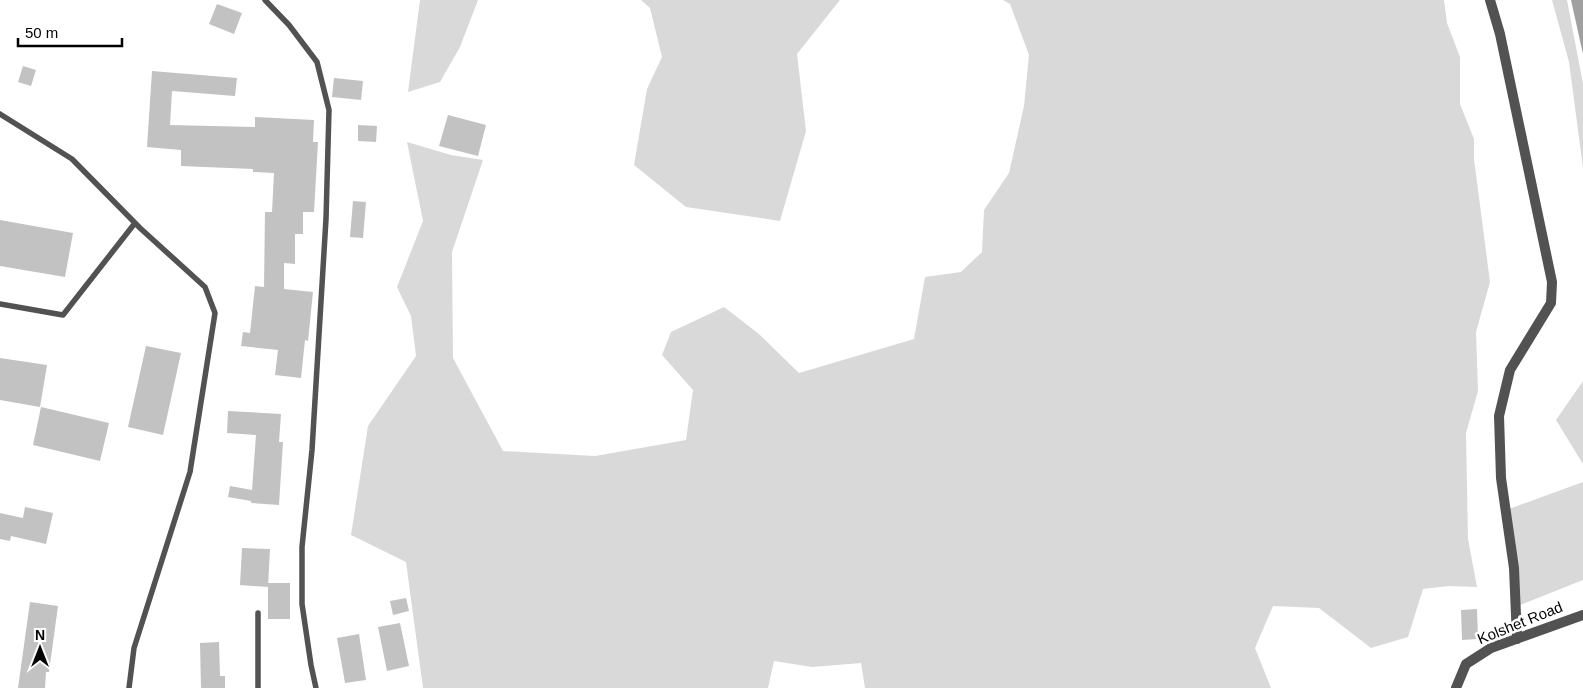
<svg xmlns="http://www.w3.org/2000/svg" width="1583" height="688" viewBox="0 0 1583 688" font-family="Arial,sans-serif">
	<style>
		.green { fill: #d9d9d9 }
		.water { fill: #a0a0a0 }
		.building { fill: #c2c2c2 }
		.lines { fill: none; stroke-linecap: round; stroke-linejoin: round }
		.service { stroke: #525252; stroke-width: 5.5 }
		.minor { stroke: #525252; stroke-width: 10 }
		.labels { text-anchor: middle; stroke-width: 5; stroke-linejoin: round; paint-order: stroke }
		.street-label { font-size: 15px; fill: #000; stroke: #fff }
	</style>
	<rect width="100%" height="100%" fill="#fff"/>
	<path class="green" d="M420,0H478L460,47L440,82L408,92Z
		M641,0H840L797,54L806,131L780,221L686,207L634,165L647,89L662,57L650,8Z
		M1003,0H1444L1447,23L1460,57V104L1474,139V159L1490,282L1476,332L1478,391L1466,433L1468,539L1477,587L1449,586L1423,589L1408,637L1371,648L1319,608L1273,606L1255,648L1271,688H865L861,663L812,667L774,661L768,688H423L406,562L351,535L368,426L416,356L411,316L397,287L423,221L407,142L451,155L483,160L452,252L453,358L503,451L595,456L686,440L693,390L662,355L671,332L724,307L759,334L799,373L914,339L925,277L961,272L982,252L984,210L1009,173L1024,106L1029,55L1010,4Z
		M1552,0H1567L1583,84V168L1569,62Z
		M1583,381V464L1556,420Z
		M1583,482V580L1518,606L1506,510Z"/>
	<path class="water" d="M1571,0H1583V54Z"/>
	<path class="building" d="M217,4L242,13L234,34L209,24Z
		M23,66L36,70L31,86L18,82Z
		M152,71L237,78L235,96L172,91L170,125L255,127V117L314,120L313,142H318L314,212H303V234H295V264L284,263V289L313,292L308,341L305,340L301,378L275,375L278,350L241,346L243,332L250,333L255,286L264,287L265,212H272L274,173L253,172V169L181,166V150L147,147Z
		M334,78L363,81L361,100L332,97Z
		M448,115L486,125L478,156L439,146Z
		M358,125L377,126L376,142L358,141Z
		M353,201L366,202L363,238L350,237Z
		M0,220L73,233L65,277L0,266Z
		M146,346L181,353L163,435L128,427Z
		M0,358L47,365L40,407L0,400Z
		M41,407L109,423L100,461L33,445Z
		M228,411L281,414L279,442H283L279,505L251,503V501L228,497L230,486L252,490L256,435L227,433Z
		M25,507L53,513L46,544L11,536L10,541L0,539V513L23,518Z
		M242,548L270,549L268,587L240,585Z
		M268,583H290V619H268Z
		M406,598L409,611L393,615L390,601Z
		M30,602L58,606L49,672H46L45,688H18Z
		M1477,609L1478,639L1462,640L1461,610Z
		M400,623L409,666L387,671L378,627Z
		M359,634L366,680L345,683L337,638Z
		M219,642L220,676H225V688H201L200,643Z"/>
	<g class="lines">
		<path class="service" d="M265,0L289,25L317,62L329,110L326,219L312,450L302,547V604L311,665L316,688
			M0,114L72,159L140,228L205,287L215,313L190,472L134,648L129,688
			M0,304L63,315L135,223
			M258,613V688"/>
		<path class="minor" d="M1490,0L1500,34L1552,282L1551,303L1510,370L1499,416L1501,478L1514,568L1517,639
			M1456,688L1466,664L1491,648L1583,615"/>
	</g>
	<g class="labels">
		<g class="street-label">
			<text transform="translate(1520 623) rotate(-22)" y="5">Kolshet Road</text>
		</g>
	</g>
	<g transform="translate(40 648)" stroke="#ffffff" stroke-width="4" paint-order="stroke">
	<path d="M0-4L9 19L0 12L-9 19Z" fill="#000000"/>
	<text y="-8" font-size="14" font-weight="bold" text-anchor="middle" fill="#000000">N</text>
	</g>
	<path d="M18 38v8h104v-8" fill="none" stroke="#000000" stroke-width="2.5"/>
	<text x="25" y="38" font-size="15" fill="#000000" stroke="#ffffff" stroke-width="4" paint-order="stroke">50 m</text>
</svg>
